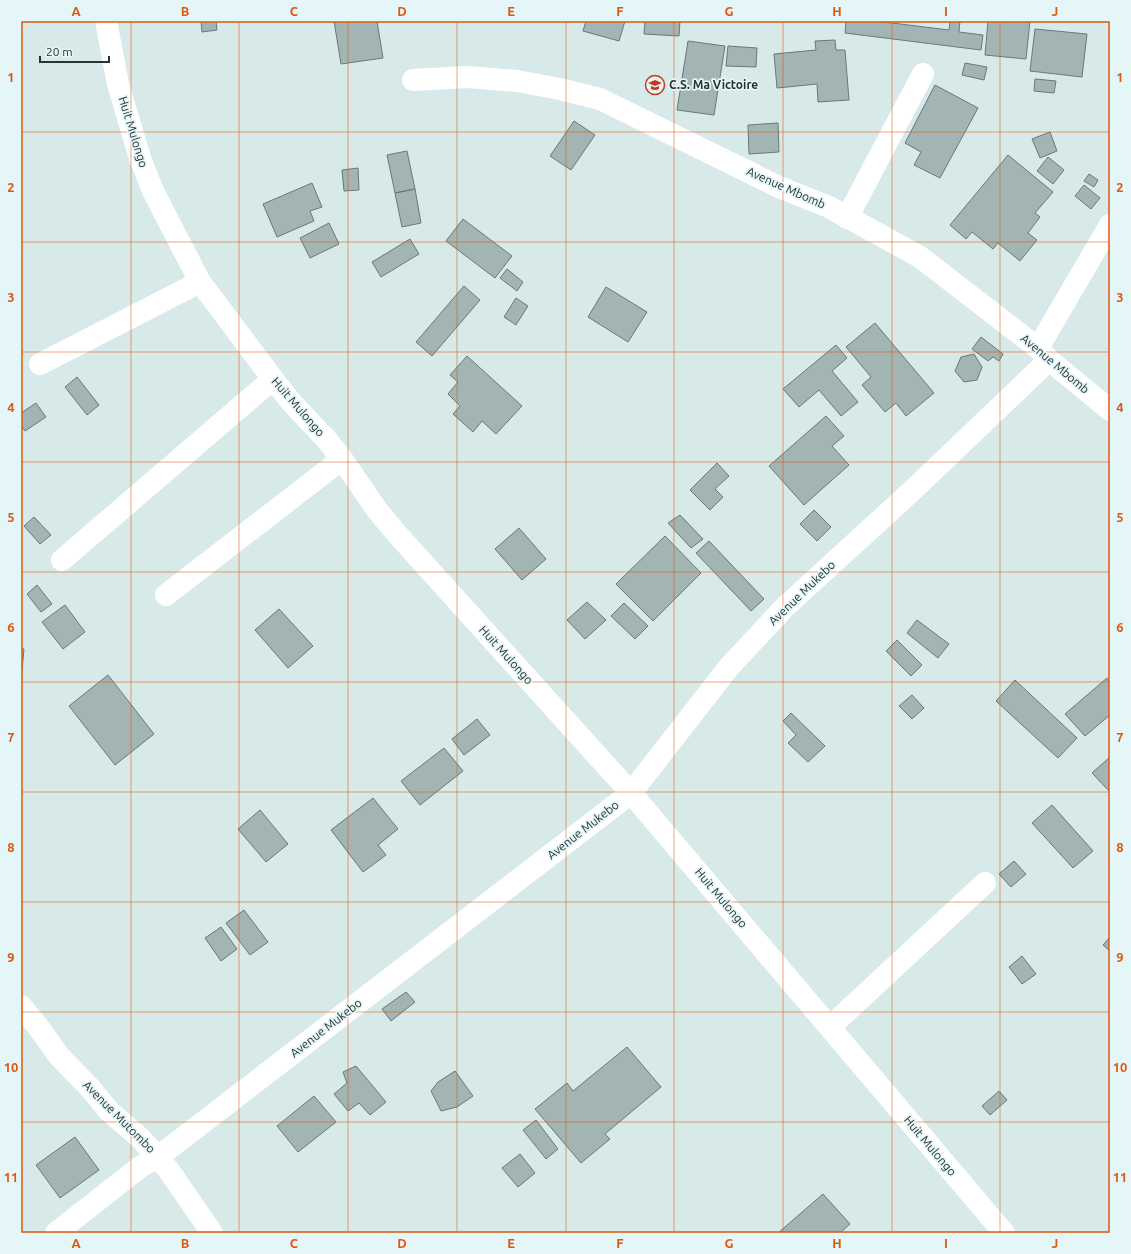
<svg xmlns="http://www.w3.org/2000/svg" width="1131" height="1254" viewBox="0 0 1131 1254" font-family="Ubuntu,sans-serif">
	<style>
		.building { fill: #a3b4b5; stroke: #697979 }
		.lines { fill: none; stroke-linecap: round; stroke-linejoin: round }
		.street { stroke: #fff; stroke-width: 22 }
		.grid { fill: none; stroke: #df570e; stroke-width: 1; stroke-opacity: 0.55 }
		.labels { text-anchor: middle; stroke-width: 3.5; stroke-linejoin: round; paint-order: stroke }
		.poi-label { font-size: 12px; font-weight: bold; fill: #2b3233; stroke: #e4f6f7; text-anchor: start }
		.street-label { font-size: 12px; fill: #2b3233; stroke: #e4f6f7 }
		.neatline { fill: none; stroke: #df570e; stroke-width: 1.5 }
		.grid-label { font-size: 13px; text-anchor: middle; font-weight: bold; fill: #df570e }
	</style>
	<rect width="100%" height="100%" fill="#d7e9e9"/>
	<path class="building" d="M201,21H216L217,30L202,32Z
		M334,21H377L383,58L341,64Z
		M586,21H625L619,41L583,31Z
		M645,21H680L679,36L644,34Z
		M846,21H876L949,30L950,21H960L959,32L983,35L981,50L845,33Z
		M988,21H1030L1026,59L985,55Z
		M1035,29L1087,34L1082,77L1030,71Z
		M835,40L836,50H845L849,100L818,102L817,84L777,88L774,54L816,50L815,41Z
		M688,41L725,46L714,115L677,110Z
		M728,46L757,48L756,67L726,66Z
		M965,63L987,67L984,80L962,75Z
		M1035,79L1056,81L1054,93L1034,91Z
		M935,85L978,108L940,178L914,165L921,152L905,143Z
		M574,121L595,135L571,170L550,156Z
		M778,123L779,152L749,154L748,125Z
		M1050,132L1057,151L1040,158L1032,139Z
		M407,151L415,189L395,193L387,155Z
		M1008,155L1053,192L1035,213L1040,217L1028,233L1037,240L1020,261L998,243L993,249L972,232L966,239L950,225Z
		M1048,157L1064,170L1053,184L1037,171Z
		M358,168L359,190L344,191L342,170Z
		M1089,174L1098,180L1094,187L1084,181Z
		M312,183L322,207L310,211L314,221L277,237L263,204Z
		M1084,185L1100,198L1091,209L1075,196Z
		M415,189L421,223L402,227L395,193Z
		M463,219L512,256L495,278L446,241Z
		M329,223L339,244L310,258L300,238Z
		M410,239L419,254L381,277L372,262Z
		M507,269L523,282L517,291L500,278Z
		M464,286L480,300L432,356L416,342Z
		M606,287L647,312L628,342L588,317Z
		M516,298L528,306L516,325L504,317Z
		M875,323L934,393L906,416L896,403L885,412L862,385L871,377L846,347Z
		M981,337L1003,354L999,361L993,357L988,361L972,349Z
		M836,345L847,358L832,371L858,402L841,416L819,390L799,407L783,389Z
		M974,354L982,367L977,380L964,382L955,371L961,357Z
		M467,356L522,406L496,434L482,421L473,432L453,414L460,406L448,394L458,382L450,375Z
		M77,377L99,405L87,415L65,387Z
		M36,403L46,417L25,431L21,425V413Z
		M826,416L844,436L832,446L849,465L804,505L769,466Z
		M717,463L729,476L715,489L723,497L710,510L690,490Z
		M814,510L831,527L817,541L800,524Z
		M680,515L703,539L691,548L668,523Z
		M34,517L51,535L40,544L24,526Z
		M519,528L546,559L522,580L495,549Z
		M665,536L701,573L653,621L616,584Z
		M709,541L764,599L751,611L696,553Z
		M37,585L52,604L41,612L27,594Z
		M587,602L606,620L585,639L567,620Z
		M624,603L648,626L635,639L611,616Z
		M65,605L85,632L63,649L42,622Z
		M279,609L313,646L288,668L255,630Z
		M917,620L949,644L938,658L907,633Z
		M897,640L922,665L911,676L886,651Z
		M21,649H24L21,681Z
		M108,675L154,734L115,765L69,706Z
		M1107,678L1110,683V715L1085,736L1065,714Z
		M1015,680L1077,738L1058,758L996,701Z
		M912,695L924,708L912,719L899,706Z
		M791,713L825,746L808,762L788,743L796,735L783,721Z
		M477,719L490,735L464,755L452,739Z
		M444,748L463,771L420,805L401,781Z
		M1110,757V792L1092,773Z
		M373,798L398,829L378,845L386,855L363,872L331,830Z
		M1052,805L1093,851L1073,868L1032,823Z
		M260,810L288,844L266,862L238,829Z
		M1014,861L1026,874L1011,887L999,874Z
		M244,910L268,942L250,955L226,923Z
		M221,927L237,949L221,961L205,938Z
		M1110,937V951L1103,945Z
		M1022,956L1036,974L1022,984L1009,967Z
		M406,992L415,1002L391,1021L382,1009Z
		M627,1047L661,1087L605,1134L610,1139L581,1163L535,1109L567,1083L573,1091Z
		M356,1066L386,1102L370,1115L359,1103L348,1111L334,1094L347,1083L343,1072Z
		M455,1071L473,1096L457,1107L441,1111L431,1091L438,1082Z
		M999,1091L1007,1100L990,1115L982,1106Z
		M314,1096L336,1122L298,1152L277,1126Z
		M536,1120L558,1149L546,1159L523,1130Z
		M75,1137L99,1170L60,1198L36,1165Z
		M520,1154L535,1173L518,1187L502,1168Z
		M823,1194L850,1224L840,1233H778Z"/>
	<g class="lines">
		<path class="street" d="M106,21L118,84L140,158L153,191L200,282L273,379L292,403L327,440L342,459L377,510L397,534L631,793L1004,1233
			M413,80L467,77L517,81L560,89L600,99L779,187L829,207L920,257L1038,348L1049,360L1110,410
			M847,218L923,74
			M1038,348L1110,225
			M40,364L200,282
			M62,560L273,379
			M166,595L342,459
			M21,1006L39,1028L59,1056L90,1088L109,1111L140,1138L158,1157L170,1172L212,1233
			M830,1027L985,883
			M56,1233L140,1167L158,1157L631,793L729,667L785,607L914,489L1049,360"/>
	</g>
	<path class="grid" d="M131,21V1233M239,21V1233M348,21V1233M457,21V1233M566,21V1233M674,21V1233M783,21V1233M892,21V1233M1000,21V1233M21,132H1110M21,242H1110M21,352H1110M21,462H1110M21,572H1110M21,682H1110M21,792H1110M21,902H1110M21,1012H1110M21,1122H1110"/>
	<defs>
		<g id="school-ring" transform="scale(1)"><circle r="9.5" fill="#e4f6f7" stroke="#c43a1a" stroke-width="1.5"/><path d="M0-5L7-2L0 1L-7-2ZM-4 1L0 2.5L4 1V4Q0 6-4 4Z" fill="#c43a1a"/></g>
	</defs>
	<g fill-rule="evenodd">
		<use href="#school-ring" x="655" y="85"/>
	</g>
	<g class="labels">
		<g class="poi-label">
			<text x="669" y="89">C.S. Ma Victoire</text>
		</g>
		<g class="street-label">
			<text transform="translate(133 132) rotate(73)" y="4">Huit Mulongo</text>
			<text transform="translate(786 188) rotate(24)" y="4">Avenue Mbomb</text>
			<text transform="translate(1055 364) rotate(40)" y="4">Avenue Mbomb</text>
			<text transform="translate(298 407) rotate(49)" y="4">Huit Mulongo</text>
			<text transform="translate(802 593) rotate(-44)" y="4">Avenue Mukebo</text>
			<text transform="translate(506 655) rotate(48)" y="4">Huit Mulongo</text>
			<text transform="translate(583 830) rotate(-38)" y="4">Avenue Mukebo</text>
			<text transform="translate(721 898) rotate(50)" y="4">Huit Mulongo</text>
			<text transform="translate(326 1028) rotate(-38)" y="4">Avenue Mukebo</text>
			<text transform="translate(119 1117) rotate(45)" y="4">Avenue Mutombo</text>
			<text transform="translate(930 1146) rotate(50)" y="4">Huit Mulongo</text>
		</g>
	</g>
	<rect width="1131" height="1254" fill="none" stroke="#e4f6f7" stroke-width="44"/>
	<path d="M40 56v6h69v-6" fill="none" stroke="#2b3233" stroke-width="2"/>
	<text x="46" y="56" font-size="12" fill="#2b3233" stroke="#e4f6f7" stroke-width="3" paint-order="stroke">20 m</text>
	<rect x="22" y="22" width="1087" height="1210" class="neatline"/>
	<g class="grid-label">
		<text x="76" y="16">A</text>
		<text x="185" y="16">B</text>
		<text x="294" y="16">C</text>
		<text x="402" y="16">D</text>
		<text x="511" y="16">E</text>
		<text x="620" y="16">F</text>
		<text x="729" y="16">G</text>
		<text x="837" y="16">H</text>
		<text x="946" y="16">I</text>
		<text x="1055" y="16">J</text>
		<text x="11" y="82">1</text>
		<text x="1120" y="82">1</text>
		<text x="11" y="192">2</text>
		<text x="1120" y="192">2</text>
		<text x="11" y="302">3</text>
		<text x="1120" y="302">3</text>
		<text x="11" y="412">4</text>
		<text x="1120" y="412">4</text>
		<text x="11" y="522">5</text>
		<text x="1120" y="522">5</text>
		<text x="11" y="632">6</text>
		<text x="1120" y="632">6</text>
		<text x="11" y="742">7</text>
		<text x="1120" y="742">7</text>
		<text x="11" y="852">8</text>
		<text x="1120" y="852">8</text>
		<text x="11" y="962">9</text>
		<text x="1120" y="962">9</text>
		<text x="11" y="1072">10</text>
		<text x="1120" y="1072">10</text>
		<text x="11" y="1182">11</text>
		<text x="1120" y="1182">11</text>
		<text x="76" y="1248">A</text>
		<text x="185" y="1248">B</text>
		<text x="294" y="1248">C</text>
		<text x="402" y="1248">D</text>
		<text x="511" y="1248">E</text>
		<text x="620" y="1248">F</text>
		<text x="729" y="1248">G</text>
		<text x="837" y="1248">H</text>
		<text x="946" y="1248">I</text>
		<text x="1055" y="1248">J</text>
	</g>
</svg>
